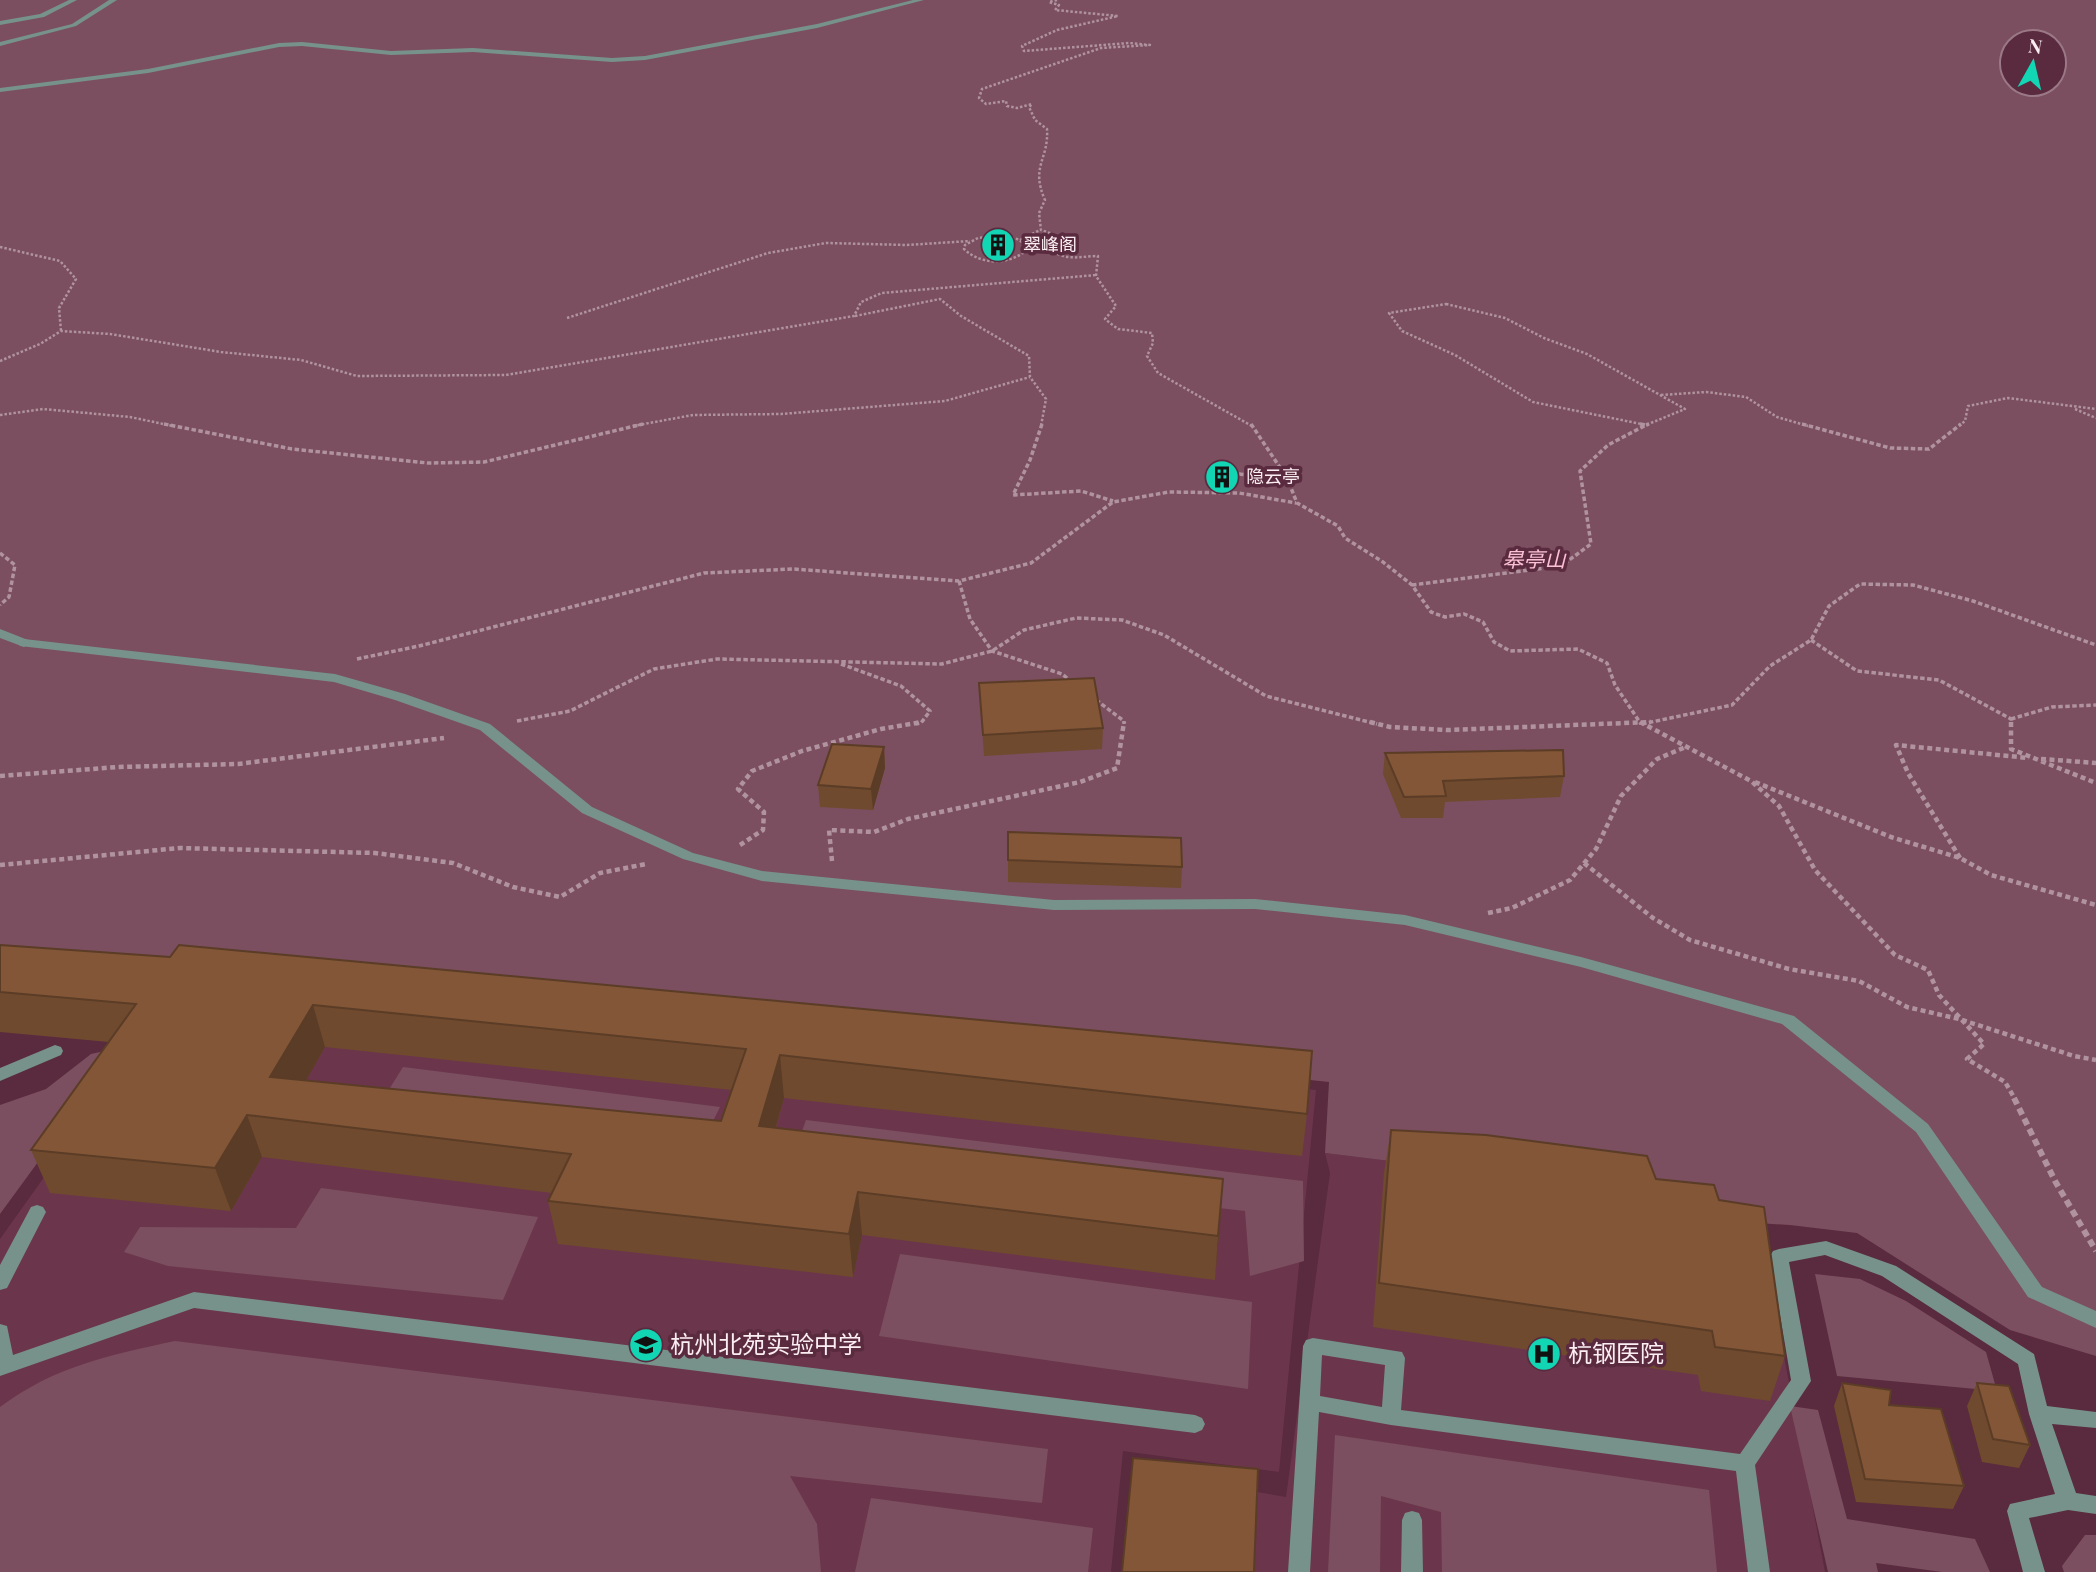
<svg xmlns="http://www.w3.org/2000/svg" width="2096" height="1572" viewBox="0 0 2096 1572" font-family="'Playfair Display','Noto Sans SC',serif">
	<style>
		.built { fill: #6b364b }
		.green { fill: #7b4f5f; fill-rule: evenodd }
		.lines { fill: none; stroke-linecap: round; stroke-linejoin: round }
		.path-far3 { stroke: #b0939e; stroke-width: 2.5; stroke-dasharray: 2.5 2; stroke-linecap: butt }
		.path-far2 { stroke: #b0939e; stroke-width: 3.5; stroke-dasharray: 4.5 2.5; stroke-linecap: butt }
		.path-far1 { stroke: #b0939e; stroke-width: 4.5; stroke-dasharray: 5 3.5; stroke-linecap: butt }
		.path { stroke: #b0939e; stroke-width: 6; stroke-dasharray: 7 4.5; stroke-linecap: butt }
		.lane { fill: #77928a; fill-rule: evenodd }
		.street { fill: #77928a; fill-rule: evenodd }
		.wall { fill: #704a2e; fill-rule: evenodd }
		.shaded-wall { fill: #5b3c26 }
		.building { fill: #825636; stroke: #5b3c26; stroke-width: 2; fill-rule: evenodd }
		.labels { text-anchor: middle; stroke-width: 7; stroke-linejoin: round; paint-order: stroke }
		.far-poi-label { font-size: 18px; fill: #fbeef2; stroke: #5a2a3e; text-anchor: start }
		.park-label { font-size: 21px; font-style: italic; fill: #fcc0d5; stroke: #5a2a3e }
		.near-poi-label { font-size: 24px; fill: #fbeef2; stroke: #5a2a3e; text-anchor: start }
	</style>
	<rect width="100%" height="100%" fill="#5a2a3e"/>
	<path class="built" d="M186,978L1316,1090L1279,1472L1123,1451L1111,1572H0V1239Z
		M1325,1153L1707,1200L1761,1236L1825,1572H1135L1141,1472L1286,1497L1330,1173Z"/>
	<path class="green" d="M0,0H2096V1356L2010,1330L1857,1233L1790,1225L1741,1222L1707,1200L1325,1153L1329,1082L202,962L0,969ZM2012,42H2054V84H2012Z
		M122,1047L0,1214V1105L46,1089L91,1054Z
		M403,1067L720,1107L700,1147L380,1104Z
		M806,1120L1303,1181L1304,1261L1250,1276L1245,1211L792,1159Z
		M321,1188L538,1217L503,1300L168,1266L124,1252L140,1227L296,1228Z
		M900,1254L1252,1302L1248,1389L879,1336Z
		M1815,1274L1860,1279L1906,1301L1986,1352L1997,1391L1837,1376Z
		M175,1341L1048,1449L1042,1503L790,1476L817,1524L821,1572H0V1407C55,1366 110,1355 175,1341Z
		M1790,1406L1818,1410L1847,1519L1975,1539L1990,1572H1942L1876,1563L1878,1572H1828Z
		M1335,1435L1709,1490L1717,1572H1442L1441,1512L1381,1496L1380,1572H1328Z
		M871,1498L1093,1528L1088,1572H855Z
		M2085,1535H2096V1572H2064L2062,1566Z"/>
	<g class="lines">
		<path class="path-far3" d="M1057,0L1049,2L1059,5L1055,10L1118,16L1057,30L1022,46L1024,51L1129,43L1150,45L1101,48L982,89L979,98L986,104L1006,101L1007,106L1017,108L1032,104L1029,107L1035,120L1047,129C1049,160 1030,166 1045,200L1039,213L1041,230L1053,234L1060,245L1054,252C1068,261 1082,256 1098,256L1096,276L1116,306L1105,319L1118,329L1152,333L1153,343L1147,356L1158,373L1252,426
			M998,236L1017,239L1027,245L1028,249C1010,265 982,266 964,249L965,245L978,238Z
			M1020,240L1040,230
			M0,247L60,261L76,279L59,308L61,331
			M1446,304L1505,318L1544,338L1587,354L1685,409L1646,425L1533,402L1455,355L1402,331L1389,313Z
			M855,316L940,299L961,316L1029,356L1030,377L1046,399L1041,426
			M567,318L768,253L826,243L907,245L970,241
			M0,361L40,344L61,331L110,334L221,352L301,360L357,376L506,375L854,316L861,302L882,293L1096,275
			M1661,395L1706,392L1746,397L1777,417L1808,426
			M2075,409L2096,418
			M0,415L43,409L130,417L173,426
			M633,426L693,415L781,414L945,401L1030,377
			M1959,426L1965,421L1968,406L2008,398L2096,409"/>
		<path class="path-far2" d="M164,424L292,449L428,463L484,462L643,424
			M1042,424L1030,460L1013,495L1081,491L1113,501
			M1251,424L1287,478L1297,503L1338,526L1345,538L1383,562L1412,585L1431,612L1445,617L1464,614L1483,622L1494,642L1510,651L1578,649L1607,663L1615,685L1641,724
			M1640,424L1646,425
			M1802,424L1890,448L1929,449L1961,424
			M1646,425L1649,424
			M1239,474L1286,478
			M0,553L15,565L9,597L0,605
			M959,581L970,619L992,651L1062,674L1072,682
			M1412,585L1561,566L1591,544L1580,471L1608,445L1646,425
			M1811,640L1857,671L1939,680L2011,719V724
			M357,659L419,646L704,573L793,569L959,581L1031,563L1113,502L1169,492L1239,493L1296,503
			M841,664L901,686L930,711L921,723L916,724
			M1096,700L1124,721V724
			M2011,719L2052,707L2096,705
			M517,721L570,711L654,669L717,659L942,664L992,651L1024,630L1076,618L1122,620L1164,635L1266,696L1377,724
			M1642,724L1732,705L1770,666L1811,640L1829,606L1860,584L1913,585L1973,601L2096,645"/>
		<path class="path-far1" d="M1370,722L1390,727L1448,730L1651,722
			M1640,722L1751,781L1779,806L1815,870L1895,955L1928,970L1939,995L1984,1044L1967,1059L2005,1082L2015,1099
			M2011,722V749L2096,783
			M2041,759L2096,763
			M0,776L118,767L238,764L444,738
			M1755,782L1891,837L1960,858L1991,875L2096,905
			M740,845L763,830L764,812L738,789L752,771L802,751L881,729L922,722
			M1960,858L1908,773L1896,745L2029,758
			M832,861L829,830L874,832L908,819L1080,782L1117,768L1124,722
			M1584,863L1653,918L1690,940L1789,969L1859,981L1907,1007L1959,1019L2074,1056L2096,1060
			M0,865L180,848L375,853L453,863L513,887L560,897L600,873L646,864
			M1488,913L1512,908L1570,880L1596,849L1621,796L1657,759L1688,746"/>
		<path class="path" d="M2014,1098L2055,1181L2096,1251"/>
		<path class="lane" d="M24,639L335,674L405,694L490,724L592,807L693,853L762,871L1054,900L1255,899L1405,915L1581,957L1794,1016L1928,1124L2042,1287L2096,1311V1328L2028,1297L1916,1132L1782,1024L1581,967L1405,925L1255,909L1054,910L762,881L683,859L582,813L480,730L395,700L334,682L20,646L18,643L20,640Z
			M55,1045L61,1047L63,1051L61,1055L0,1081V1068Z
			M37,1205L43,1207L46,1212L7,1288L0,1290V1265L31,1207Z
			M1826,1241L1896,1266L2034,1354L2047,1406L2096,1412V1428L2052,1424L2076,1493L2096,1496V1514L2068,1510L2029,1518L2045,1572H2023L2007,1511L2010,1504L2055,1494L2029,1414L2018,1364L1882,1276L1825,1255L1789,1262L1811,1381L1755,1465L1770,1572H1748L1736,1471L1391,1425L1319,1412L1310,1572H1288L1303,1346L1306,1340L1313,1338L1402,1352L1405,1358L1401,1410L1740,1454L1791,1380L1770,1256L1773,1251L1779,1249ZM1322,1355L1385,1365L1382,1407L1320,1396Z
			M194,1292L1195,1415L1202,1418L1205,1424L1202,1430L1195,1433L194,1308L0,1376V1324L7,1326L13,1355Z
			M1412,1511L1419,1513L1422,1520L1423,1572H1401L1402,1520L1405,1513Z"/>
		<path class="street" d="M69,0H77L44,17L0,25V21L40,14Z
			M109,0H117L76,26L0,46V42L72,24Z
			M913,0H924L817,28L645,60L612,62L473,52L391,55L302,46L279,47L148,73L0,92V88L148,69L279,43L302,42L391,51L473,48L612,58L645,56L817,24Z
			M0,629L28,640L30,643L24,647L0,638Z"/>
	</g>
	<path class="wall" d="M979,683L1103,728L1102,749L984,756Z
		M884,747L885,768L873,810L820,807L818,785Z
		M1385,753L1564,776L1560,797L1445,802L1443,818H1401L1383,774Z
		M1008,832L1182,867L1181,888L1008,882Z
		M0,946L1307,1114L1302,1156L784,1098L776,1128L1220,1222L1215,1280L862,1235L853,1277L558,1244L548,1201L552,1193L262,1157L231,1211L50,1193L31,1150L109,1042L0,1032ZM325,1047L732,1090L721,1121L306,1080Z
		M1391,1130L1656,1179L1719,1200L1785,1356L1770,1401L1701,1391L1698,1375L1373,1327L1384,1173Z
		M1842,1383L1889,1405L1964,1486L1953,1509L1856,1502L1834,1406Z
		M1977,1383L2030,1445L2019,1468L1982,1462L1967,1406Z"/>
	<path class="shaded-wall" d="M884,747L885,768L873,810L871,789Z
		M313,1005L325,1047L284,1119L270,1077Z
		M780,1055L784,1098L764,1169L759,1126Z
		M247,1115L262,1157L231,1211L215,1168Z
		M1223,1179L1220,1222L1215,1280L1218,1236Z
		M858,1192L862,1235L853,1277L849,1234Z"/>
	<path class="building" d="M1094,678L1103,728L983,735L979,683Z
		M832,744L884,747L871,789L818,785Z
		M1563,750L1564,776L1443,781L1446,796L1404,797L1385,753Z
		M1008,832L1181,838L1182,867L1008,860Z
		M0,945L170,957L179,945L1312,1051L1307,1114L780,1055L759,1126L1223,1179L1218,1236L858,1192L849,1234L548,1201L571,1154L247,1115L215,1168L31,1150L136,1004L0,992ZM313,1005L746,1049L721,1121L270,1077Z
		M1391,1130L1486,1135L1647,1156L1656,1179L1714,1185L1719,1200L1764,1207L1785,1356L1715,1347L1712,1331L1379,1283Z
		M1842,1383L1891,1390L1889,1405L1941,1409L1964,1486L1865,1479Z
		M1977,1383L2009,1386L2030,1445L1993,1439Z
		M1133,1458L1258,1469L1254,1572H1122Z"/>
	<defs>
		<g id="building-disc" transform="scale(1.75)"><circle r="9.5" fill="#12d5b4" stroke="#5a2a3e"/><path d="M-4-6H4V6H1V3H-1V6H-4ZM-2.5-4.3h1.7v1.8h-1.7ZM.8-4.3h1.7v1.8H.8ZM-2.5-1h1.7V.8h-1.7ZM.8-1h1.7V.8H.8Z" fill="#111"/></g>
		<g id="school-disc" transform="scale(1.75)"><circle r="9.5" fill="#12d5b4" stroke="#5a2a3e"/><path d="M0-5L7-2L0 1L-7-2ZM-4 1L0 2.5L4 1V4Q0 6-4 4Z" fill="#111"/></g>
		<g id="hospital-disc" transform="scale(1.75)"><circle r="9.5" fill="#12d5b4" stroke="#5a2a3e"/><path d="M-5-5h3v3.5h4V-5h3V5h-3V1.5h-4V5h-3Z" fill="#111"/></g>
	</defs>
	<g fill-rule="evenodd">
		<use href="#building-disc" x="998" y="245"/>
		<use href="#building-disc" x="1222" y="477"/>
		<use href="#school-disc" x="646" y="1345"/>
		<use href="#hospital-disc" x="1544" y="1354"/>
	</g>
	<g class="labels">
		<g class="far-poi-label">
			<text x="1023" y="251">翠峰阁</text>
			<text x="1246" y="483">隐云亭</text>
		</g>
		<g class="park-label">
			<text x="1534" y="567">皋亭山</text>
		</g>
		<g class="near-poi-label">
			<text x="670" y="1353">杭州北苑实验中学</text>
			<text x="1568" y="1362">杭钢医院</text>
		</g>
	</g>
	<g transform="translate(2033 63) rotate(8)"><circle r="33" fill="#5a2a3e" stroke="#9a7886" stroke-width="2"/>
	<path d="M0-5L12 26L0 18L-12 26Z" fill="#12d5b4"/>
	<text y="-10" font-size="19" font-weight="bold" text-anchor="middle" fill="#fbeef2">N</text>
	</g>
</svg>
